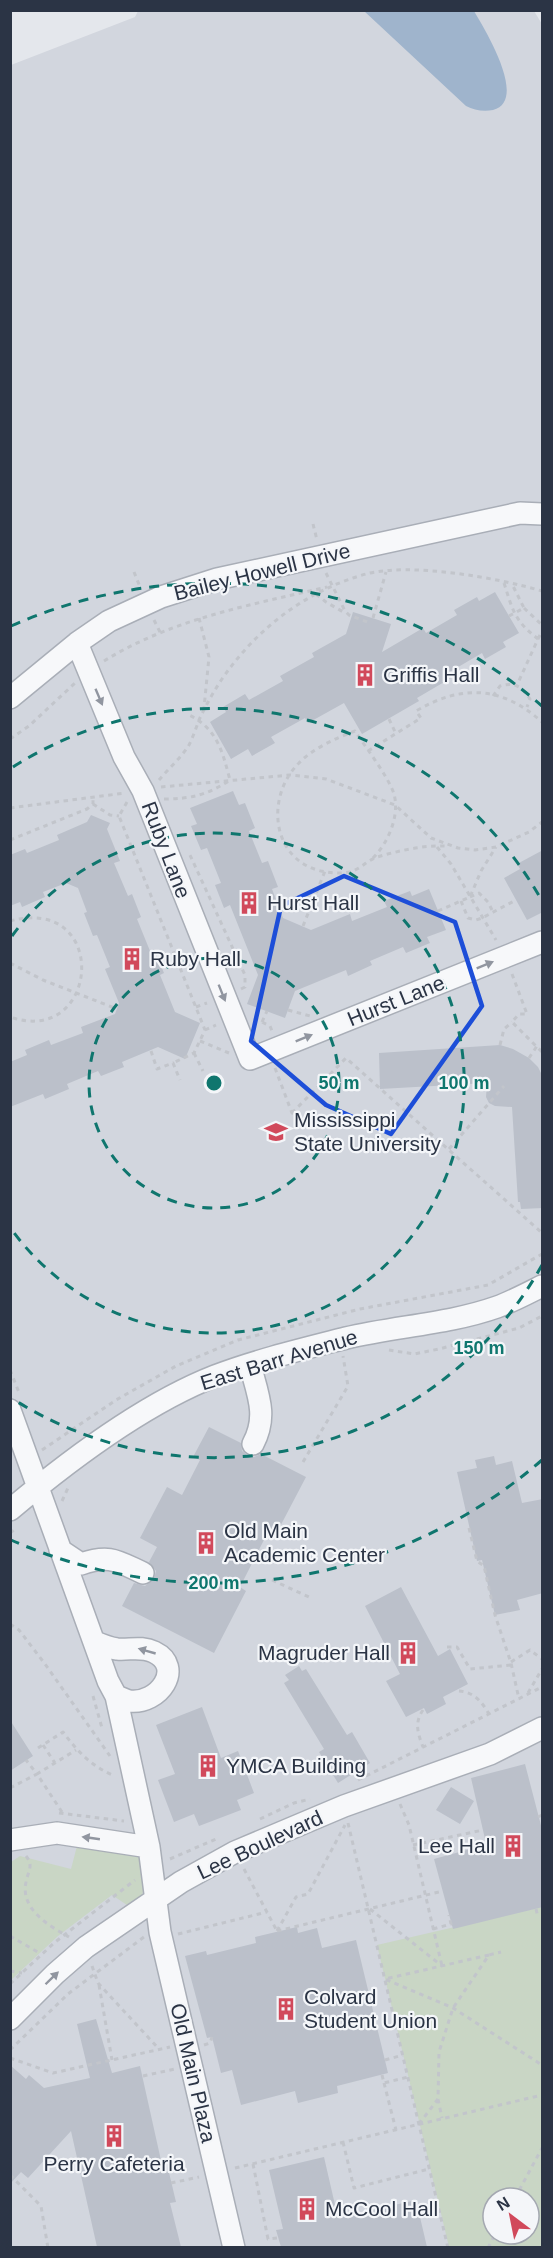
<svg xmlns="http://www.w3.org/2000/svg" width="553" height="2258" viewBox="0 0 553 2258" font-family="Helvetica,sans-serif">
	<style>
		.built { fill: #d2d6de; fill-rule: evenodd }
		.green { fill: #c9d6c5; fill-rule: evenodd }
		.water { fill: #9fb4cc }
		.building { fill: #bbc0ca }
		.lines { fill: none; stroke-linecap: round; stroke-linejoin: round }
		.minor-casing { stroke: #a9aeb7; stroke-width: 24 }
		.path { stroke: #c2c5cb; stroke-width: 3; stroke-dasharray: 4.5 4.5; stroke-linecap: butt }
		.minor { stroke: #f7f8fa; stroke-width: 21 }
		.oneway { fill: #9196a0 }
		.marked { fill: none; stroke: #1d4ed8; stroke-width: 4.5; stroke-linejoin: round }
		.ring { fill: none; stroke: #0f766e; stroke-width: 3; stroke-dasharray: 10 8 }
		.labels { text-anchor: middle; stroke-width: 4.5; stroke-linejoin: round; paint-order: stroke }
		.street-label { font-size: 21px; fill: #2b3445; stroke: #f4f6f9 }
		.poi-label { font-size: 21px; fill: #2b3445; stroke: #f4f6f9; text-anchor: start }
		.centre { fill: #0f766e; stroke: #f4f6f9; stroke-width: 3 }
		.ring-label { font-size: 18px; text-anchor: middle; font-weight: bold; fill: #0f766e; stroke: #f4f6f9; stroke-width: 4.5; stroke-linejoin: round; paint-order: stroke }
	</style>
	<rect width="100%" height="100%" fill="#e4e7ec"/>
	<path class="built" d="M138,11H534L542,24V2247L11,2248V65L135,17ZM493,2198H529V2234H493Z"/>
	<path class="green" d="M77,1846L138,1857L142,1860C145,1879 150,1899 127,1905L112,1895L58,1936L11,1980V1862L20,1856L71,1869Z
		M542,1907V2247H449L377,1945ZM493,2198H529V2234H493Z"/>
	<path class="water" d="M364,11H474C484,28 529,101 493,110C483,112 474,110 466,106Z"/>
	<path class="building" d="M495,592L519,633L503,642L506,647L485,659L482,653L448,673L451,678L417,698L419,701L362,734L344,703L308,723L305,718L271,737L275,743L252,756L248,749L231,759L210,722L226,712L223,707L245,694L249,700L283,681L280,676L314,657L312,653L346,634L353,612L391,624L382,652L423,628L426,633L457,615L454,610L477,597L479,601Z
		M233,791L239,805L245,803L255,828L249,831L262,863L268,861L278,887L272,889L283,918L311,930L350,914L352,921L387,907L384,901L410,891L412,896L429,889L446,930L427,937L430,943L406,953L403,947L370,961L372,965L348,976L346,970L295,991L285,1018L247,1004L258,975L230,905L224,908L215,885L221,883L207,848L201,850L191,826L197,824L190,808Z
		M91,815L110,823L107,829L120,861L114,863L128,896L132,894L141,917L137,919L150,951L154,949L164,973L160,975L175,1012L200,1023L185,1059L158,1047L122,1062L124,1067L101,1076L98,1071L67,1084L69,1089L45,1099L43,1094L10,1107V1062L27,1055L25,1050L49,1040L51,1045L83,1033L81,1027L115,1014L119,1003L105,969L110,967L97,935L93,936L84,913L87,912L78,888L66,883L43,892L45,897L22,907L20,902L10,906V855L25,849L27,853L59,840L57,835L87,822Z
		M543,850V912L527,920L504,878L520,869L517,864Z
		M500,1045L513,1049L529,1058L538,1067L543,1077V1208L521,1209L520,1202H518L512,1107L495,1106L489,1103L486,1097L487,1083L380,1089L379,1053Z
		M209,1427L241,1443L242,1451L247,1455L254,1457L261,1454L306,1477L273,1540L266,1536L240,1587L246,1591L214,1653L122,1606L134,1583L145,1586L154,1579L156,1571L149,1562L157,1547L140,1538L167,1487L182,1495L200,1460L193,1457Z
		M494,1456L496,1465L512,1461L522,1503L543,1499V1593L517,1600L520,1610L495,1615L482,1560L477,1561L457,1472L477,1468L475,1460Z
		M401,1587L438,1656L450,1649L468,1684L443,1697L446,1704L427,1714L424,1708L406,1717L386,1681L400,1674L365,1606Z
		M299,1666L302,1671L306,1669L347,1735L352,1732L370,1763L338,1783L319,1752L324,1749L284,1683L289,1680L285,1675Z
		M202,1707L221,1758L238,1751L254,1793L237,1800L241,1810L199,1826L194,1814L174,1822L158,1780L175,1774L156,1725Z
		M10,1720L33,1756L10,1771Z
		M525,1764L543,1833V1907L453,1929L434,1859L492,1843L485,1839L471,1778Z
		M451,1787L474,1801L460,1824L436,1810Z
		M297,1927L298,1933L317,1928L322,1948L356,1940L388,2073L337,2086L338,2093L298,2103L295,2091L241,2105L232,2070L221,2073L212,2037L207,2038L185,1956L206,1951L207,1955L256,1943L255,1937Z
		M96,2019L112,2073L140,2066L162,2165L167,2164L176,2202L170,2203L181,2247H97L71,2131L28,2178L21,2172L10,2184V2065L26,2079L29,2075L44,2088L90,2078L77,2024Z
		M324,2157L338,2218L416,2200L427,2247H281L276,2230L283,2229L269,2170Z"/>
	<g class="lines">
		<g class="minor-casing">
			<path id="minor" d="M77,643L124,757L143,791L250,1059L542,942
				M10,698L77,643L109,621L161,597L217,579L520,513L542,514
				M250,1365C258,1395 268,1416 253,1444
				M10,1410L108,1681L116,1696L149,1847L160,1932L234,2248
				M10,1510C67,1462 146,1403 215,1376C257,1360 303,1349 346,1338C396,1326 449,1324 497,1307C513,1301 528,1293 542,1286
				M60,1550L81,1564C110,1554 117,1561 143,1573
				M95,1642C102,1645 110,1648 117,1649C130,1650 142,1646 154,1652C185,1667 159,1705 129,1701C125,1700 120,1697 116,1696
				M10,1840L57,1833L149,1847
				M10,2019L55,1974L86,1947L181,1882L235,1852L344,1806L490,1754L542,1728"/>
		</g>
		<path class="path" d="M313,524L317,540
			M134,572L140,587
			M326,573L345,611L349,615L370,623
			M504,583C513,611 514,620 538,639L517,685
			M316,594L326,602L345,613
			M524,608L542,625
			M509,616L524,608L512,584
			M199,618L209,657L204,708
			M373,618L386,572
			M154,620L160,632
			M538,639L542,631
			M104,661C172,619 250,605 327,587
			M493,696L500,686C515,682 521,686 530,699L527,707
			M389,719L396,734
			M10,739L29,726L75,683
			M368,751L421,718L416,711C462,684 502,686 542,722
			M159,780C168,769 181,758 189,745C193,737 196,728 199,720C207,703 218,683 230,668C264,623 311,589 366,574C411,562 498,578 542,591
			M161,787L290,775L326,779L395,805L431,838L458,848L475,850L496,847L529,832L542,822
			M164,799C190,799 208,795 230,780C222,750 217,728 187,714
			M127,802L119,816L205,1030L194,1053L173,1063
			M93,804L110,815L119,816
			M10,808L125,793
			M10,840L87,809L93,804V798
			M437,847L451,864L496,940
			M190,855L245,975V987L241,989
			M373,858C388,843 400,816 394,794C388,776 366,748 355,731C336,738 312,749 299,763C266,795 270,859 321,871C332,873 347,875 357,869C364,865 369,860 377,857C398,851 423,845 445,846
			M470,897L479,893L488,902L493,912
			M461,901L468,918L476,920L482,918L516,900
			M438,911L470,897L481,871L496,847
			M10,921C111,894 100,1048 10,1017
			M303,926L325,871
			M10,963L43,980L117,1009
			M512,974L527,1014H519L512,1022L542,1052
			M196,1007L207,1003
			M288,1010L310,1016
			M254,1018L270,1026L272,1031
			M262,1022L267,1011
			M205,1030L216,1025
			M200,1041L229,1053
			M500,1045L504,1029L512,1022
			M151,1051L157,1069L173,1063L180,1080
			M194,1053L203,1071
			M529,1058L537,1046
			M275,1068L292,1113L301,1116
			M292,1113L346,1058L542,1233
			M449,1149L504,1086
			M389,1350L414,1354L439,1349L519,1328L542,1316
			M10,1370L20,1395
			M42,1450L116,1400L176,1366L238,1340L360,1309L488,1285L542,1254
			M303,1462L348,1386L343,1356
			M62,1501L68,1488
			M469,1528L477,1561L484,1566L495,1615L511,1663L519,1699
			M10,1533L17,1528
			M272,1580L309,1597
			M10,1624L19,1630L45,1664L110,1756
			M447,1647H457L470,1669L511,1665
			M511,1662L530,1650L542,1659
			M459,1691C474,1692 482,1702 489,1714
			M528,1693L542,1669
			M93,1696L102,1728
			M423,1710C414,1723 418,1734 423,1747
			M43,1745L55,1763
			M38,1748L63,1732C77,1751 92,1767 115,1776
			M358,1780L542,1687
			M10,1788L37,1774L26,1760
			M400,1804L409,1825L442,1966
			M62,1812L37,1774L76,1750
			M59,1813L124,1821
			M538,1817L542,1815
			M260,1819L294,1803L310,1799
			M348,1823L448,2248
			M413,1845L483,1830
			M26,1856C34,1866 28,1871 26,1882C20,1909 49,1926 69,1937
			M170,1859L216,1839
			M244,1869L277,1931
			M370,1909L442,1966
			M536,1909L538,1917
			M433,1929L451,1924L449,1915
			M277,1931L443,1891
			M277,1931L296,1897L308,1894L345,1825
			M178,1934L267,1912
			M10,1936L41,1954
			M489,1955L385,1979L453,2008L542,2065
			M92,1966L98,1983L159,2049
			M10,1971L22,1973
			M10,1984L54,1943L135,1880
			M99,1985L112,2060
			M204,2045L210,2043L212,2037
			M10,2050L68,1994L144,1937
			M10,2058L53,2073L170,2047
			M385,2060L403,2055
			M382,2075L384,2083L408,2077
			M143,2076L175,2069
			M384,2083L396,2130
			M438,2099L442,2118
			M419,2124L438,2099L439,2052L453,2008L489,1955L501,1952
			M343,2142L354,2188L429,2169
			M253,2164L268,2239L278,2238
			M235,2168L542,2095
			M10,2175L41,2206L48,2248
			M171,2183L199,2177
			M515,2198L542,2148
			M488,2248L495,2234"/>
		<use href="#minor" class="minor"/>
	</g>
	<defs><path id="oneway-solid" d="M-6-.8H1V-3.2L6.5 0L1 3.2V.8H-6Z" transform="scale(1.5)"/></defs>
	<g class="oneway">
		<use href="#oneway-solid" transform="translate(99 697) rotate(67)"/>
		<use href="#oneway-solid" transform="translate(485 965) rotate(-22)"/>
		<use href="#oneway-solid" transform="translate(222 993) rotate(68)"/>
		<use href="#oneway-solid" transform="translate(304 1038) rotate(-22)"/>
		<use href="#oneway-solid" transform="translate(147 1651) rotate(-164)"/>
		<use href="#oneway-solid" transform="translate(91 1838) rotate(-172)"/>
		<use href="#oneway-solid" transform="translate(52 1978) rotate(-44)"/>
	</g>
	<path class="marked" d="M344,876L455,922L482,1006L391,1134L326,1105L251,1041L281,906Z"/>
	<g class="ring">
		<circle cx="214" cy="1083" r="125"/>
		<path d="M12 936A250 250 0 1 1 12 1230"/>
		<path d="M542 1265A375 375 0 0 1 13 1399M13 767A375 375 0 0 1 542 901"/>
		<path d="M542 1460A500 500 0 0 1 11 1540M11 626A500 500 0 0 1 542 706"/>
	</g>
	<defs>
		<g id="building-bare" transform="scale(1.8)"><path d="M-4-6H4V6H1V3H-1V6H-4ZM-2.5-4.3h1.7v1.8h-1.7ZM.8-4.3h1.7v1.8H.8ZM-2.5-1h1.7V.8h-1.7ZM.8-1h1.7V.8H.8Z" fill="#d1495b" stroke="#f4f6f9" stroke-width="2.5" paint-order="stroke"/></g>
		<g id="university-bare" transform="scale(1.8)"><path d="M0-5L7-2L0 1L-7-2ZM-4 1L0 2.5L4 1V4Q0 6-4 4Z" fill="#d1495b" stroke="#f4f6f9" stroke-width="2.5" paint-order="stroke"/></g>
	</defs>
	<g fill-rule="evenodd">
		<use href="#building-bare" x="365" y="675"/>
		<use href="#building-bare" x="249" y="903"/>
		<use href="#building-bare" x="132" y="959"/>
		<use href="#university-bare" x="276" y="1132"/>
		<use href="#building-bare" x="206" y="1543"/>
		<use href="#building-bare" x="408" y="1653"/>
		<use href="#building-bare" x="208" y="1766"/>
		<use href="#building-bare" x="513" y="1846"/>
		<use href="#building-bare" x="286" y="2009"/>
		<use href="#building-bare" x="114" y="2136"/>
		<use href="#building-bare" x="307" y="2209"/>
	</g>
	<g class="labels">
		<g class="street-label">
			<text transform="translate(262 572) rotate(-14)" y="7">Bailey Howell Drive</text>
			<text transform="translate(166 850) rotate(69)" y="7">Ruby Lane</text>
			<text transform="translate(396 1001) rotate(-22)" y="7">Hurst Lane</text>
			<text transform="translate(279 1360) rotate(-17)" y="7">East Barr Avenue</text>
			<text transform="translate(260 1845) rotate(-25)" y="7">Lee Boulevard</text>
			<text transform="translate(193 2073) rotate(77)" y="7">Old Main Plaza</text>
		</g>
		<g class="poi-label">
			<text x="383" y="682">Griffis Hall</text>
			<text x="267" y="910">Hurst Hall</text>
			<text x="150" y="966">Ruby Hall</text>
			<text x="294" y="1127">Mississippi<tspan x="294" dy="24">State University</tspan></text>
			<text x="224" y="1538">Old Main<tspan x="224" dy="24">Academic Center</tspan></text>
			<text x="390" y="1660" text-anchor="end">Magruder Hall</text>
			<text x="226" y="1773">YMCA Building</text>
			<text x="495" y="1853" text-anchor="end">Lee Hall</text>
			<text x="304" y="2004">Colvard<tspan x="304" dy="24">Student Union</tspan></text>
			<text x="114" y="2171" text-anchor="middle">Perry Cafeteria</text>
			<text x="325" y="2216">McCool Hall</text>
		</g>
	</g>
	<circle cx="214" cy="1083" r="9" class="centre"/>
	<g class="ring-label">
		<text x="339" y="1089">50 m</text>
		<text x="464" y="1089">100 m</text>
		<text x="479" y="1354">150 m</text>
		<text x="214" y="1589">200 m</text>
	</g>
	<rect width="553" height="2258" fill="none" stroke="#2b3445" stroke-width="24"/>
	<g transform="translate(511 2216) rotate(328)"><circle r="28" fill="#f4f6f9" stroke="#a4a8b1" stroke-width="1.5"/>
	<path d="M0-4.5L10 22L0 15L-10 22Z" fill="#d1495b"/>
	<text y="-9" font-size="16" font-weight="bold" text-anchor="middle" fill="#2b3445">N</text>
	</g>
</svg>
